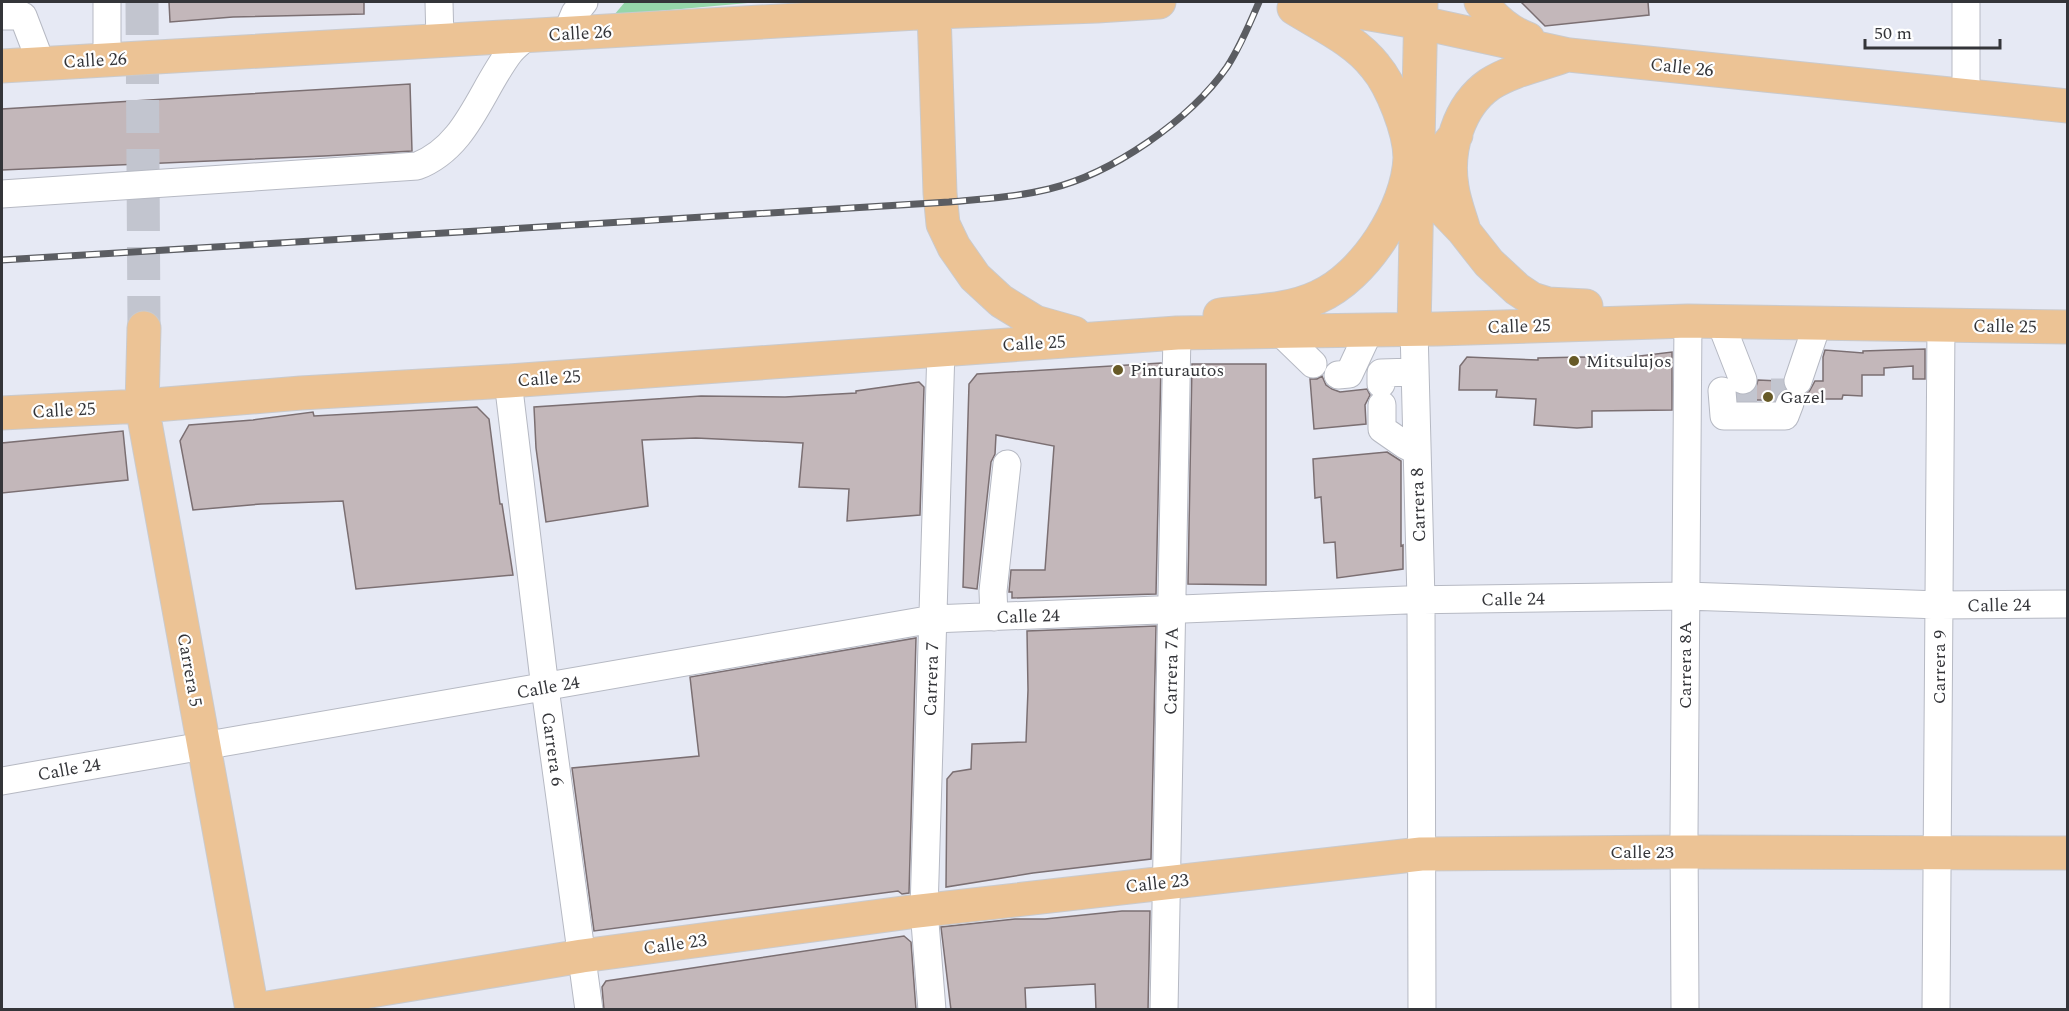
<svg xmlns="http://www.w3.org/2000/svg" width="2069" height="1011" viewBox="0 0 2069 1011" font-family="Spectral,serif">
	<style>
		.green { fill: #95d6aa }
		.building { fill: #c3b7ba; stroke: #7b6f72; stroke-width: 1.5 }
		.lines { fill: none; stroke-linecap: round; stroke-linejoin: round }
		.minor-tunnel { stroke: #c2c5cf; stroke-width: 27; stroke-dasharray: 27 14; stroke-linecap: butt }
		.major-tunnel { stroke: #c2c5cf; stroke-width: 33; stroke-dasharray: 33 16; stroke-linecap: butt }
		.minor-casing { stroke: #b6b9c3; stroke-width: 29 }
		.major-casing { stroke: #cacacc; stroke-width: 35 }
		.minor { stroke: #fff; stroke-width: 27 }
		.major { stroke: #ecc395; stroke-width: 33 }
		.rail-casing { stroke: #5b5d62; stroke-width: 7 }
		.rail { stroke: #fff; stroke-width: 4.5; stroke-dasharray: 14; stroke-linecap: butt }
		.poi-dot { fill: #675a27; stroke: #fff; stroke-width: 2 }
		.labels { text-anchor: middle; stroke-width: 4.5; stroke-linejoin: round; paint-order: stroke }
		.street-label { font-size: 18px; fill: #343539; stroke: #fff }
		.poi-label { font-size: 18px; fill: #343539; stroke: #fff; text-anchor: start }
	</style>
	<rect width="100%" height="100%" fill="#e6e9f4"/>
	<path class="green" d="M625,2H759L614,15Z"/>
	<path class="building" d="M169,2H364V14L233,17L170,22Z
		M1521,2H1648L1649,15L1545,26Z
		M410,84L412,151L324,156L2,170V109Z
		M1925,349V379H1913V366L1884,368V375H1862V396L1843,395L1842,399H1806V403H1805L1803,395L1809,392L1815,381H1823V357L1825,350L1863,353V351Z
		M1672,352V410L1592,411V427L1577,428L1534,425L1536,399L1496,397L1497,390H1459L1460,366L1467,357L1538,360V358L1581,357L1623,358Z
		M1161,363L1156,594L1012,598V592H1009L1011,570H1045L1054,446L996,435L995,454L991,462L977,589L963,587L969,384L977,374Z
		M1192,364H1266V585L1188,584Z
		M1322,376L1326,385L1332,389L1340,392L1367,389L1370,395L1365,405L1366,424L1314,429L1310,379H1317Z
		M1758,380L1783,381L1785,389L1780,391L1774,400H1739L1738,395H1748L1755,390Z
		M919,382L924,387L920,515L847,521L849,489L799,487L803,443L696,438L642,440L648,506L546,522L536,448L534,407L701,396L785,397L856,393V391Z
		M477,407L489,419L500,504H502L513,575L356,589L343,501L261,504L193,510L180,441L189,425L253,420L313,412L314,416Z
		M123,431L128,480L2,493V443Z
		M1387,452L1401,461V546L1403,545V569L1337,578L1335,542L1324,543L1321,497L1315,498L1313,459Z
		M1156,626L1151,859L1033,873L946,887L947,779L953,772L971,769L972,744L1026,742L1028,690L1027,631Z
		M916,638L909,893L902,894L898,891L594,931L572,768L699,756L690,677Z
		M1122,911H1150L1148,1010H1096L1095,984L1025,988L1026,1010H951L941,927L1015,919H1045Z
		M904,936L911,942L916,1010H604L602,987L606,981Z"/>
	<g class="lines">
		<path class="minor-tunnel" d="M1730,392H1794"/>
		<path class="major-tunnel" d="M142,2L144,328"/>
		<g class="minor-casing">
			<path id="minor" d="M107,2V60
				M439,2L440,41
				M2,16H23L41,63
				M566,34L575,13L584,2
				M1966,95V2
				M2,194L417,166C467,147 480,91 510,52C515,46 522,41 527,36
				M1720,321L1743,380
				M1414,329L1421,600L1422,1010
				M1281,333L1313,364
				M1338,375L1349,374L1370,329
				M508,381L545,688L589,1010
				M1798,381L1818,322
				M1381,384V373L1414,372
				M1722,391L1724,416H1785L1790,403
				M1382,405V429L1405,445L1417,451
				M994,617L993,591L1007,464
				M2,781L933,619L1406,600L1686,596L1939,605L2068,604
				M932,1010L924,910L941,349
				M1164,1010L1177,333
				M1685,1010L1684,835L1688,321
				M1936,1010L1941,325"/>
		</g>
		<g class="major-casing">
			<path id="major" d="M1301,2L1422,23L1569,55L2068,106
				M1481,2C1493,18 1508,32 1528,39
				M934,12L940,193L943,224L954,247L975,277L1001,301L1035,322L1074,333
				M2,66L934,12L1097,6L1159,2
				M1456,135L1417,182L1463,230L1489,263L1517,289L1532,299L1548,304L1586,306
				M1463,227C1459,214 1454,201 1452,187C1446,151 1458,106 1490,84C1512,70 1542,64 1567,55
				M1220,315C1253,311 1288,311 1318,297C1364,277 1408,209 1410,158C1410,132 1392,86 1375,66C1355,40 1321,25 1294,8
				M144,328L142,406L252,1010
				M1414,329L1421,3
				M2,413L142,406L301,393L508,381L1177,333L1438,329L1688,321L2068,327
				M255,1010L582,956L910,912L1421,854L1684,852L2068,853"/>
		</g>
		<use href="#minor" class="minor"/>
		<use href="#major" class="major"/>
		<g class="rail-casing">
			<path id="rail" d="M2,260L949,202C982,199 1016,197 1049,189C1112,174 1190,120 1227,67C1240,47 1250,23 1259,2"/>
		</g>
		<use href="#rail" class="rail"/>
	</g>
	<g class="poi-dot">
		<circle cx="1574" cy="361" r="6"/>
		<circle cx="1118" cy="370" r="6"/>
		<circle cx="1768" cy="397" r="6"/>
	</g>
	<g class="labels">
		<g class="street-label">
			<text transform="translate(580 33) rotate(-3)" y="6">Calle 26</text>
			<text transform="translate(95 60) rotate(-3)" y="6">Calle 26</text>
			<text transform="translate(1682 67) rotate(6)" y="6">Calle 26</text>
			<text transform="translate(1519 326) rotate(-2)" y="6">Calle 25</text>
			<text transform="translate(2005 326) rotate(1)" y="6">Calle 25</text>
			<text transform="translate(1034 343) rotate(-3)" y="6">Calle 25</text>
			<text transform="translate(549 378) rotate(-4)" y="6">Calle 25</text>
			<text transform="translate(64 410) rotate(-3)" y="6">Calle 25</text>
			<text transform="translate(1418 505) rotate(-92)" y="6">Carrera 8</text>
			<text transform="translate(1513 599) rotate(-1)" y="6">Calle 24</text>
			<text transform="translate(1999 605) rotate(-1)" y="6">Calle 24</text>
			<text transform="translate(1028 616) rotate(-2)" y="6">Calle 24</text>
			<text transform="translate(1685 665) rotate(-90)" y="6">Carrera 8A</text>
			<text transform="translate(1939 667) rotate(-90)" y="6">Carrera 9</text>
			<text transform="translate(190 670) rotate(80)" y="6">Carrera 5</text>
			<text transform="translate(1171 671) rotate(-89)" y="6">Carrera 7A</text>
			<text transform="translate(931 679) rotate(-88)" y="6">Carrera 7</text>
			<text transform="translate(548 687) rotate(-10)" y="6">Calle 24</text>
			<text transform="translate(553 749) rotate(82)" y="6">Carrera 6</text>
			<text transform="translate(69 769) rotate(-10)" y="6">Calle 24</text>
			<text x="1642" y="858">Calle 23</text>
			<text transform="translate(1157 883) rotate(-6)" y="6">Calle 23</text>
			<text transform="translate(675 944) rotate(-8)" y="6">Calle 23</text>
		</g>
		<g class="poi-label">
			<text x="1586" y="367">Mitsulujos</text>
			<text x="1130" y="376">Pinturautos</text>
			<text x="1780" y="403">Gazel</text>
		</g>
	</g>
	<rect width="2069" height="1011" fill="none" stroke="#343539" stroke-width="6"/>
	<path d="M1865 39v9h135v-9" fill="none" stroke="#343539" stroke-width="3"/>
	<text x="1874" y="39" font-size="18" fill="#343539" stroke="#ffffff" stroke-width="4.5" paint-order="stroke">50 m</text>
</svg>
